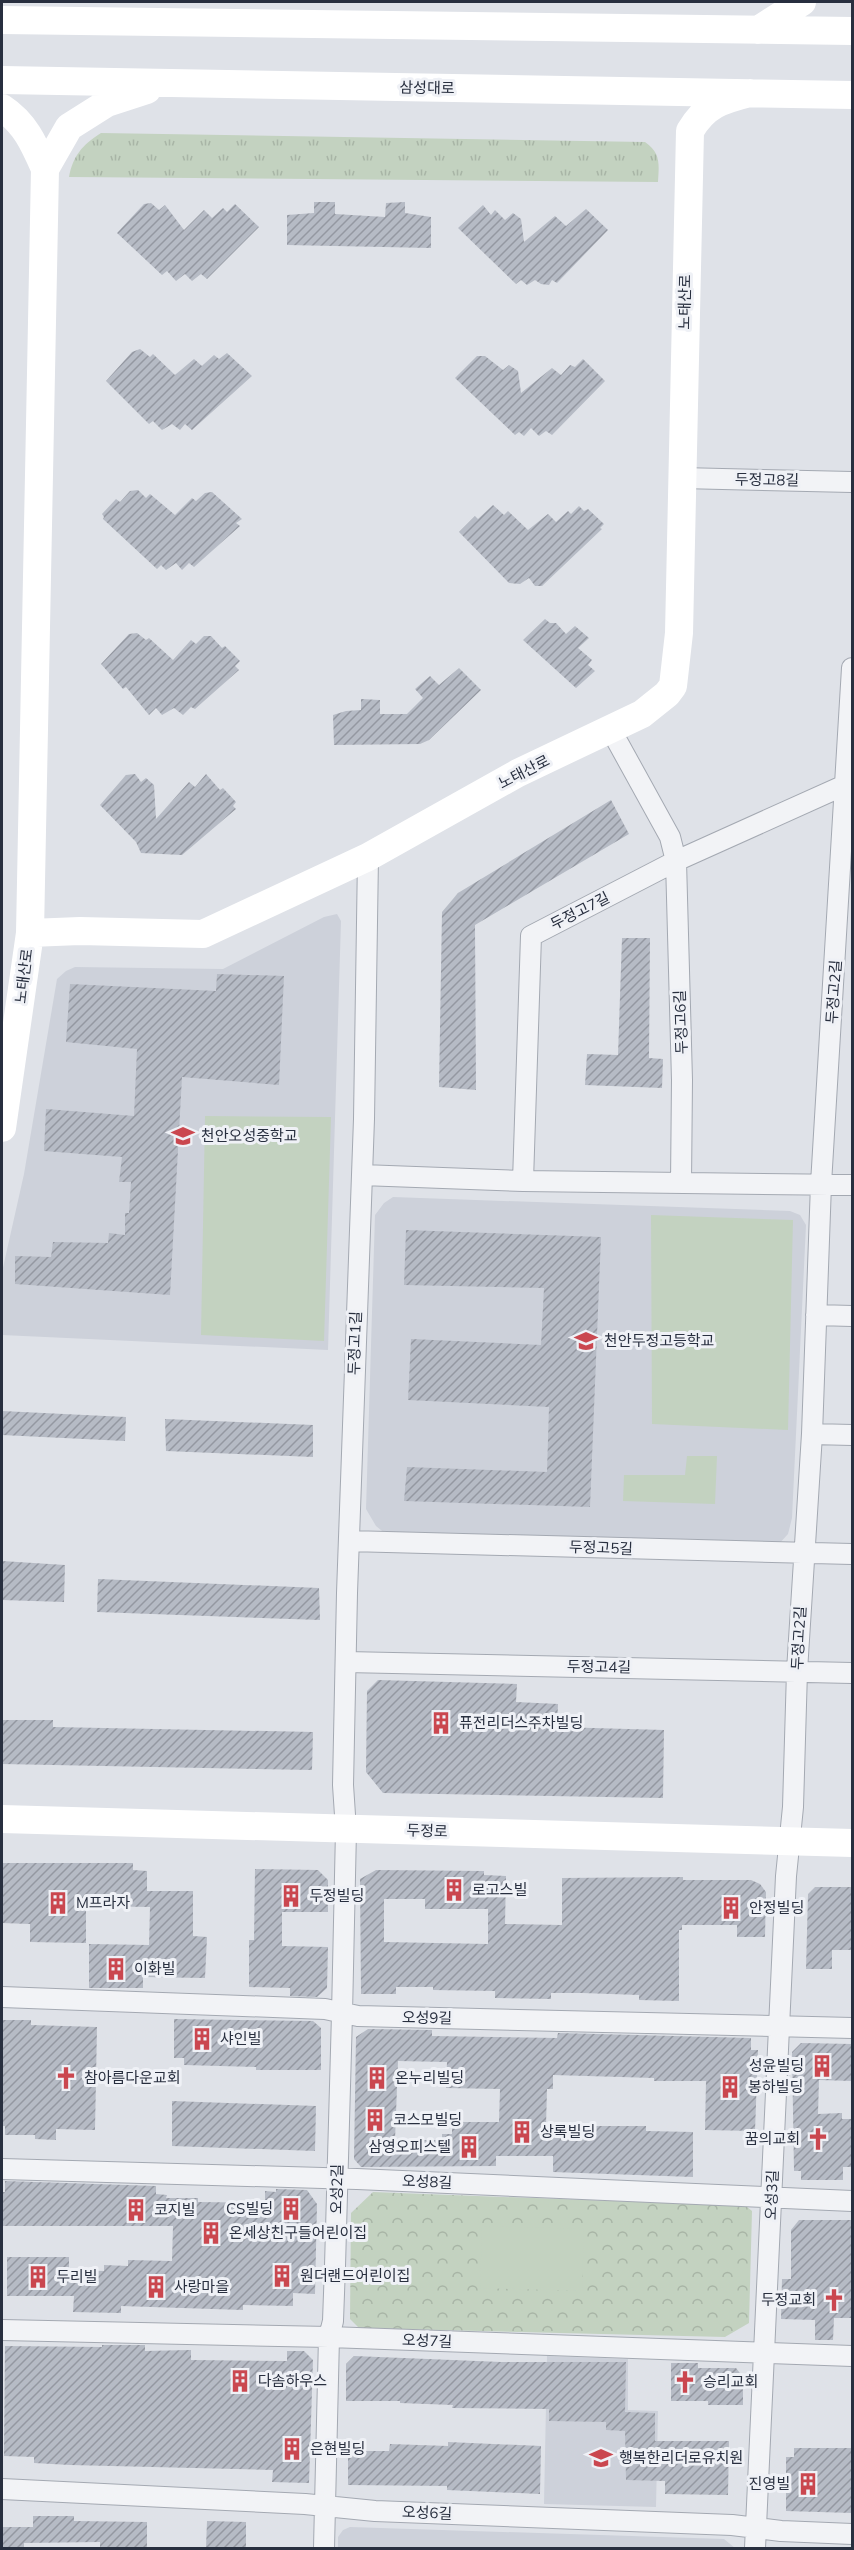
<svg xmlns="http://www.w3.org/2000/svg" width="854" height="2550" viewBox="0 0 854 2550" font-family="Mulish,'Noto Sans KR',sans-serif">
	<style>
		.built { fill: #cdd1da }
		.grass { fill: url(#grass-tufts) }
		.park { fill: url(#park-crowns) }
		.pitch { fill: #c3d2c0 }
		.building { fill: url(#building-hatch); fill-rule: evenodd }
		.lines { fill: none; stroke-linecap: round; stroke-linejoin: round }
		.street-casing { stroke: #a4a9b2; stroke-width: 22 }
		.street { stroke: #f2f3f6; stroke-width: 20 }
		.secondary { stroke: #fff; stroke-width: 28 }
		.labels { text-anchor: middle; stroke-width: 6; stroke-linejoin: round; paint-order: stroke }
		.street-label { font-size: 15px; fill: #282f3f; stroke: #eff1f6 }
		.poi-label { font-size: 15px; fill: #282f3f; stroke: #eff1f6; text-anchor: start }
	</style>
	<defs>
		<pattern id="grass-tufts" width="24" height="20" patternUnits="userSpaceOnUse" patternTransform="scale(1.5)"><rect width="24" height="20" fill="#c3d2c0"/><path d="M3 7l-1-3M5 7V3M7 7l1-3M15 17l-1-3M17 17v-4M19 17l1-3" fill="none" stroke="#a8b5a6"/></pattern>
		<pattern id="park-crowns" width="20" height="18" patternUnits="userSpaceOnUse" patternTransform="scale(1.5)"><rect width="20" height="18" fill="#c3d2c0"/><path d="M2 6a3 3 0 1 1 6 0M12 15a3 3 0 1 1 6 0" fill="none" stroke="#a8b5a6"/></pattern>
		<pattern id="building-hatch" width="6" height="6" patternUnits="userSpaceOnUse" patternTransform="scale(1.5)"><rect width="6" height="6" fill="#b6bbc5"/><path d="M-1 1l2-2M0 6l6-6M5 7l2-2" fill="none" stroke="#9498a1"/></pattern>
	</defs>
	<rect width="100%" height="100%" fill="#dfe2e8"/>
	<path class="built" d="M337,914L341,921L328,1350L2,1335V1272L24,1174L57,979L66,971L75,967L223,969L324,917Z
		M393,1197L790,1211L800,1215L806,1225L792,1518L788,1534L778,1545L387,1535L376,1526L366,1509L375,1215L384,1203Z
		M547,2356L628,2359V2410L658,2411L656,2507L544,2504Z
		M350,2527L724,2539L735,2548H338V2537L343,2530Z"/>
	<path class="grass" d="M101,133L645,142C661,153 659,164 658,182L69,177C73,156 82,145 101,133Z"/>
	<path class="park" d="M373,2192L746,2206L752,2211L749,2323L725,2337L359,2328L350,2319L351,2213Z"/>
	<path class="pitch" d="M205,1116L331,1117L324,1341L201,1335Z
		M651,1215L793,1220L788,1430L652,1424Z
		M687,1456H717L715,1504L623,1501L624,1475H685Z
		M482,2226L584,2229L582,2291L480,2288Z"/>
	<path class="building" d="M314,202H335V214L385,217L386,203L405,202V213L431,217V248L287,245V215L314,213Z
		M151,203L159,210L165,205L184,230L204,210L212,218L223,208L227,212L235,204L259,227L207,279L201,274L192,281L185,274L176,281L167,271L162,275L117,233L144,204Z
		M483,205L491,215L495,210L505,220L513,213L521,219L524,242L555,216L566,226L586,209L608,230L557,283L552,280L549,285L541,284L535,280L527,285L521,280L516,284L458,228Z
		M140,349L150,357L153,354L175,375L194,359L202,366L214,355L219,359L227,353L252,376L192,430L185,424L180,430L172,424L162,430L153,421L149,424L106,381L132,352Z
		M477,356H485L503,370L509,365L518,371L521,393L552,368L561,375L570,365L575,367L583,359L605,381L552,435L546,431L539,436L531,428L524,436L519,432L515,435L455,378Z
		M138,490L146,498L150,494L175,515L192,498L196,501L205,493L212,492L242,519L236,523L240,526L194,567L189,563L182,570L176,563L166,570L161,565L157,569L103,519L104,517L102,514L116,499L120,502L130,491Z
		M493,505L504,515L508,511L528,530L548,514L556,522L568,511L571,514L579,506L584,511L588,509L604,524L600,528L602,529L542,586H535L529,578L520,584L509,583L459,532L475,516L478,519Z
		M545,619L550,623H556L566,634L575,626L589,638L578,648L592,660L588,665L595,671L576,688L523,640Z
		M137,633L146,640L149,638L173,660L191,640L196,644L204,636H211L222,648L225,646L240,661L235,666L239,670L195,709L191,707L183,715L174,708L162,715L156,708L149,715L126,687L123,689L101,664L129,634Z
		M459,668L481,690L429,740L420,744L334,745L333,715L346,711L361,710V699L380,700V714H407L423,698L415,689L430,676L439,685Z
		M135,774L141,782L146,778L154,785L156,819L189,782L195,787L206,774L220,790L223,788L236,802L233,806L236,809L182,855L141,853L136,842L100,805L126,775Z
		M611,800L629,834L475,925L476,1090L439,1087L442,912L458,893Z
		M622,938H650L649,1058L663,1059L662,1088L585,1085L587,1054L618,1055Z
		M217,974L284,976L279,1085L182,1077L170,1295L15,1284V1256L51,1257L53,1242L108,1243L109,1233L125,1235V1213H129L131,1182H119L122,1157L44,1151L46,1109L134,1116L137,1049L66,1042L70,984L216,991Z
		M406,1230L601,1237L590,1507L404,1501L407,1467L547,1472L549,1407L408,1400L411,1339L541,1345L544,1288L404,1285Z
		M2,1411L126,1417L125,1441L2,1435Z
		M165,1419L313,1425V1457L166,1451Z
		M2,1561L65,1565L64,1602L2,1600Z
		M98,1579L319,1588L320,1620L97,1612Z
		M378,1680L517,1684L516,1702L558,1704L557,1727L664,1730L663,1798L383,1793L366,1772L367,1691Z
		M2,1720H53V1727L313,1732L312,1770L2,1764Z
		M2,1863H133V1870L147,1871V1891H193V1936L207,1937L205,1978L143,1977V1988H89V1944L149,1945L150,1907L86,1906V1943L30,1942V1924L2,1923Z
		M255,1869L318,1870L328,1880V1912H282V1946L328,1947L327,1988L317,1997L290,1996V1988L249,1987V1940H254Z
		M376,1870L484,1871V1875L506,1876L505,1924L562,1925V1878L683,1877V1880H751L760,1884L766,1892L765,1937H737V1925H682V1930H679V2001L639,2000V1995L582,1993H551V1999L495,1998V1991L433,1990V1987H396V1994H361L360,1879ZM384,1899H425V1909H488V1944L384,1942Z
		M815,1887H852V1950H832V1969H806L808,1894Z
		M174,2019L313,2021L321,2028V2070H256V2067L184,2065V2058H174Z
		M2,2020H31V2025L97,2027L95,2130L56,2129V2140L35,2139V2135H5V2126H2Z
		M368,2029L432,2030V2036L557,2038L558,2033L751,2038V2050H758L755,2131L705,2130L706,2081H654V2078L553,2075V2089H547L546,2126H646V2131L693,2132V2177L553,2172V2156H496V2166L361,2167L354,2159L356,2037ZM398,2061L447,2062L446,2088L500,2089L499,2122H452V2134H442V2140H395Z
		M801,2043L852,2044V2081L819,2080L818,2114L842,2113V2119H852V2167H843V2180H801V2171H794L792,2052Z
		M172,2101L316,2106L315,2151L172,2146Z
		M5,2181L156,2186V2194L167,2195L166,2198H198V2202L265,2203V2191L276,2192V2189L307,2190L317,2204L315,2294L293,2293V2306L243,2305V2310L121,2306V2313L73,2312L74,2296H7V2257H69V2270L104,2271V2265L128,2266V2260L172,2261L173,2226H2V2192H5Z
		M799,2220H852V2318H834L833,2340H815V2320L781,2319L782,2279H791V2230Z
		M102,2345H145V2351L191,2350V2360L287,2361V2351H304L313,2360L309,2483L272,2482L273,2470L70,2465L34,2463V2457L4,2456L5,2346L102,2347Z
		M354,2356L501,2362H626L625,2412L655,2413V2441H729L728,2495L665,2494V2481L626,2480L625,2431L606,2430V2422L549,2421V2409L452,2408L453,2405L400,2403V2401H346V2364Z
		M671,2363H698V2368H736L743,2377V2405H708V2401H671Z
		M448,2442L541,2446L540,2494L447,2490V2486L348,2485V2451H389L390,2444L448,2446Z
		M794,2448H852V2513L786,2511V2457H794Z
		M33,2516H74V2521L147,2522V2548H100V2542L24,2543V2548H2V2527H33Z
		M207,2521L246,2522V2547L206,2548Z"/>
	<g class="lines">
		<g class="street-casing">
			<path id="street" d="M681,478L852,482
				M611,730L670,837L676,861L682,1080L681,1183
				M362,1175L523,1181L852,1185
				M523,1181L531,936L676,861L847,784H852
				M816,1315L852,1316
				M812,1434L852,1435
				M349,1541L852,1554
				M346,1662L852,1673
				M2,1997L325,2009L358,2016L852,2028
				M2,2169L357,2179L852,2201
				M2,2330L329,2337L852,2356
				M2,2489L305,2504L375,2511L732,2525L781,2531L852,2534
				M324,2548L329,2337L333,2321L335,2266L342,2014L346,1830L343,1785L347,1593L364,1119L368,857
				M755,2548L786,1876L793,1807L797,1671L812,1434L821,1184L852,668"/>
		</g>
		<use href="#street" class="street"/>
		<path class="secondary" d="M2,20L852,31
			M758,30L802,2
			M2,80L852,95
			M2,108C25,123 34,144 45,169L30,933L2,1128
			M45,169L69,127L107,103L147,90
			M30,933L80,931L203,934L368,857L518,773L642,714L667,694L673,686L679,633L690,131C705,105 722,100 750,93
			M2,1819L852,1843"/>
	</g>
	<defs>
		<g id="school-bare" transform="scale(1.8)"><path d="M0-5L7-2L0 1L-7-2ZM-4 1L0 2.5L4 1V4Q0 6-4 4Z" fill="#ca474f" stroke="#eff1f6" stroke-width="2.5" paint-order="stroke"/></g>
		<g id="building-bare" transform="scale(1.8)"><path d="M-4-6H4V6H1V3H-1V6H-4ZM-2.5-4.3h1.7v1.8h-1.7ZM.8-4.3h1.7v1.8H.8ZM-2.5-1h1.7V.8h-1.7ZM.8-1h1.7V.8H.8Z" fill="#ca474f" stroke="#eff1f6" stroke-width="2.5" paint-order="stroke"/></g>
		<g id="church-bare" transform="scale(1.8)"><path d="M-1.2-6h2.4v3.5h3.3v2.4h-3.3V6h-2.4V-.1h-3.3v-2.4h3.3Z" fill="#ca474f" stroke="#eff1f6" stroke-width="2.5" paint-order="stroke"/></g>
	</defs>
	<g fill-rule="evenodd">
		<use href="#school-bare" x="183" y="1136"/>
		<use href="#school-bare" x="586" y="1341"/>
		<use href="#building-bare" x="441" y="1723"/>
		<use href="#building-bare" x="454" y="1890"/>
		<use href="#building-bare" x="291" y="1896"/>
		<use href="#building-bare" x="58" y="1903"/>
		<use href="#building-bare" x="731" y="1908"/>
		<use href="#building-bare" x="116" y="1969"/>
		<use href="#building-bare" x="202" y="2039"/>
		<use href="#building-bare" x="822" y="2066"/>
		<use href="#church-bare" x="66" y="2078"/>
		<use href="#building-bare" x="377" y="2078"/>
		<use href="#building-bare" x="730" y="2087"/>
		<use href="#building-bare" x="375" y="2120"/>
		<use href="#building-bare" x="522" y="2132"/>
		<use href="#church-bare" x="818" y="2139"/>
		<use href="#building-bare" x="469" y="2147"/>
		<use href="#building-bare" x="291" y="2209"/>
		<use href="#building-bare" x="136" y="2210"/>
		<use href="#building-bare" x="211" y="2233"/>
		<use href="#building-bare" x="282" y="2276"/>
		<use href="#building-bare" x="38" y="2277"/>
		<use href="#building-bare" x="156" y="2287"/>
		<use href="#church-bare" x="834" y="2300"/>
		<use href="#building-bare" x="240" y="2381"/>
		<use href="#church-bare" x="685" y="2382"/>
		<use href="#building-bare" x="292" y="2449"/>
		<use href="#school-bare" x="601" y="2458"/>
		<use href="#building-bare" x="808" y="2484"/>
	</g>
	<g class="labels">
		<g class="street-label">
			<text transform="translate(427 88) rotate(1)" y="5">삼성대로</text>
			<text transform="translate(685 302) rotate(-89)" y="5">노태산로</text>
			<text transform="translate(767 480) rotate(1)" y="5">두정고8길</text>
			<text transform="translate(524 772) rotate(-27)" y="5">노태산로</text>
			<text transform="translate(580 911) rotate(-27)" y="5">두정고7길</text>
			<text transform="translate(24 976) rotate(-83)" y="5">노태산로</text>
			<text transform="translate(834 992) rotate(-86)" y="5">두정고2길</text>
			<text transform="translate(681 1022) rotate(-92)" y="5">두정고6길</text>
			<text transform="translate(355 1343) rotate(-88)" y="5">두정고1길</text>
			<text transform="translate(601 1548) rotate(2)" y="5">두정고5길</text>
			<text transform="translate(799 1638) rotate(-87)" y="5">두정고2길</text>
			<text transform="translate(599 1667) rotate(1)" y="5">두정고4길</text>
			<text transform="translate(427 1831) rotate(2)" y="5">두정로</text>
			<text transform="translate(427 2018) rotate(1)" y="5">오성9길</text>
			<text transform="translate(427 2182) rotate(2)" y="5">오성8길</text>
			<text transform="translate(337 2189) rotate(-89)" y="5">오성2길</text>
			<text transform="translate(772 2195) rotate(-88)" y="5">오성3길</text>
			<text transform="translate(427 2341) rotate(2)" y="5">오성7길</text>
			<text transform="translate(427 2513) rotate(2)" y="5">오성6길</text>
		</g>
		<g class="poi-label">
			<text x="201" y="1141">천안오성중학교</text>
			<text x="604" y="1346">천안두정고등학교</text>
			<text x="459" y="1728">퓨전리더스주차빌딩</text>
			<text x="472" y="1895">로고스빌</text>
			<text x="309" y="1901">두정빌딩</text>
			<text x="76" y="1908">M프라자</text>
			<text x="749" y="1913">안정빌딩</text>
			<text x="134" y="1974">이화빌</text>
			<text x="220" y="2044">샤인빌</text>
			<text x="804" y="2071" text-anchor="end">성윤빌딩</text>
			<text x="84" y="2083">참아름다운교회</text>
			<text x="395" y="2083">온누리빌딩</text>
			<text x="748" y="2092">봉하빌딩</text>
			<text x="393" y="2125">코스모빌딩</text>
			<text x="540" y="2137">상록빌딩</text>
			<text x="800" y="2144" text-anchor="end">꿈의교회</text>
			<text x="451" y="2152" text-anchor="end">삼영오피스텔</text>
			<text x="273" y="2214" text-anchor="end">CS빌딩</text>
			<text x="154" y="2215">코지빌</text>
			<text x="229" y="2238">온세상친구들어린이집</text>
			<text x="300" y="2281">원더랜드어린이집</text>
			<text x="56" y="2282">두리빌</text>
			<text x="174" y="2292">사랑마을</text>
			<text x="816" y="2305" text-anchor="end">두정교회</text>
			<text x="258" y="2386">다솜하우스</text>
			<text x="703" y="2387">승리교회</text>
			<text x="310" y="2454">은현빌딩</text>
			<text x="619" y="2463">행복한리더로유치원</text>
			<text x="790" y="2489" text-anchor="end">진영빌</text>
		</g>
	</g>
	<rect width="854" height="2550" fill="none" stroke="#282f3f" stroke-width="6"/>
</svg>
